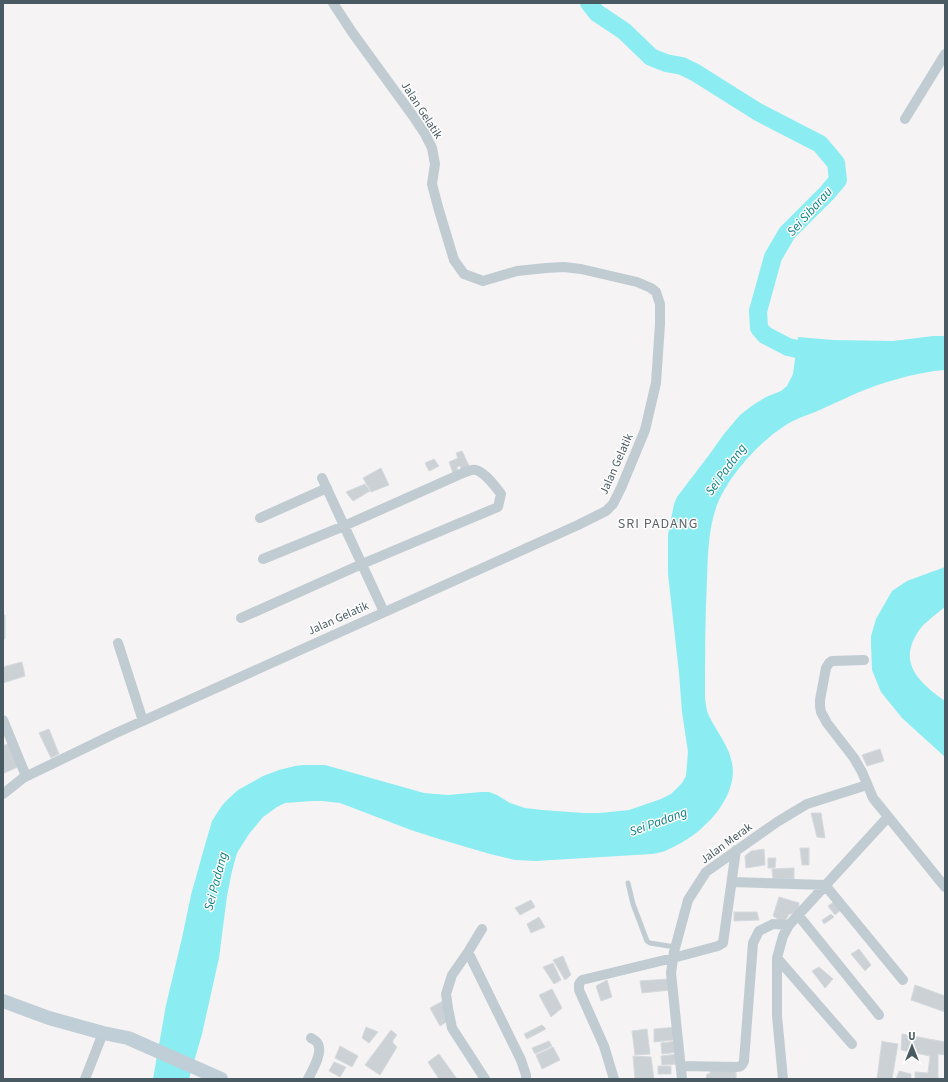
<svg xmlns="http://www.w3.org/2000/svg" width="948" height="1082" viewBox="0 0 948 1082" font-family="'Source Sans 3',sans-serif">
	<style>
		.water { fill: #8bedf2 }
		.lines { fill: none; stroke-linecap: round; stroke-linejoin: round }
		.river { stroke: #8bedf2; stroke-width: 18 }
		.building { fill: #ccd1d5; stroke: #d6dade }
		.lane { stroke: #c0ccd2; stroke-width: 5 }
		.street { stroke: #c0ccd2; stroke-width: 10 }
		.secondary { stroke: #c0ced7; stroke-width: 14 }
		.labels { text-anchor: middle; stroke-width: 3; stroke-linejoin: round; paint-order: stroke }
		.street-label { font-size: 12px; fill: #495a62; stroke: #fff }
		.water-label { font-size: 13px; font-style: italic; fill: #078087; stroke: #fff }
		.quarter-label { font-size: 14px; letter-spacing: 1px; fill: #5e6468; stroke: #fff }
	</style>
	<rect width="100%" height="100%" fill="#f5f3f3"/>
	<path class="water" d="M933,336H945V370C917,372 883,382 857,393C846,398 835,403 824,408C814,413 803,416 793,421C764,436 727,476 716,508C708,531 708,556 707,580C705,619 705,659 705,698C706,704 706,710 709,716C717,732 729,746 732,763C737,785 721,811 705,825C695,835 682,843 669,849C664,852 658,853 652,854L536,861L515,860L490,854L439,839L411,830L340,803L322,801H313L285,803L277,807L263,817L249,834L237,853L232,871L227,896L219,958L202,1034L189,1079H153L166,1005L182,938L191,895L205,845L212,821L221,807L226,801L238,790L263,776L279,770L295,766L303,765H325L424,793L448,795L481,792H489L497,795L510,803L525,808L542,810L584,813H600L629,810L661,799L671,794L682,783L686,776L688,752L682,712L679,673L668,574V535L674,504L677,497L709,455L724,434L740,415L753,405L766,397L781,391L787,386L793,374L798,337L833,340L893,341Z
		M945,567V607C939,612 933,616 928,621C921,626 917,633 913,641C911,646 909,653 910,659C912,677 931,691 945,701V757L902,718L881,692L872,670L871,645V636L876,619L892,591L907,581Z"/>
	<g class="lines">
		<path class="river" d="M589,3L597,13L624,31L651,57L666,63L682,66L696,73L758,112L820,144L836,163L838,180L827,193L787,233L773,257L758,311L759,328L765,335L788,347L820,354"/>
	</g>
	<path class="building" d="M462,451L470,468L462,472L460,466L457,467L458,472L453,473L449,462L458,458L456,453Z
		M434,459L439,466L429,471L425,463Z
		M381,468L389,485L371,492L363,478Z
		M365,484L370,491L353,501L346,492Z
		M3,615H5V639H3Z
		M22,662L25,676L3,683V667Z
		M49,729L59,754L51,758L39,733Z
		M9,743L18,767L4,773L3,769V746Z
		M880,749L884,761L867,766L862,755Z
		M811,813H821L825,838L817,837Z
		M800,848H809V865H802Z
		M764,849L765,865L746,868L745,856L751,851Z
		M768,858H776L775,868H768Z
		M794,868V879H773L772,869Z
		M779,897L799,903L798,913L789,914L784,923L773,916Z
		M531,900L535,907L520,915L515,908Z
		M835,901L843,908L835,915L828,906Z
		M734,912H757L759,920L734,921Z
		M831,914L834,917L824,924L822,920Z
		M539,917L545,927L531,933L527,924Z
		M859,949L871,965L865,971L851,954Z
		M563,956L571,975L565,980L553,960Z
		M553,963L561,980L554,984L543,967Z
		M819,967L833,979L825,988L812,971Z
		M668,979L670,990L642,993L640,981Z
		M607,980L612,997L601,1001L596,986Z
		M915,985L945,996V1012L911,1000Z
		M552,989L562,1008L551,1017L539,995Z
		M443,1001L449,1020L440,1026L430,1008Z
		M542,1025L546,1029L527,1039L524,1034Z
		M366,1027L378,1032L369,1043L362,1038Z
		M677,1027L673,1040L654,1042V1029Z
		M647,1029L650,1054L635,1055L632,1031Z
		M391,1030L397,1035L393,1040V1043L397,1047L380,1075L365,1065Z
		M902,1034L945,1042V1055L938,1054V1079H915V1072L928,1073L930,1056L901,1050Z
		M549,1041L552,1046L535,1054L532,1048Z
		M677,1041L678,1052L662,1054L661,1043Z
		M882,1041L885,1042L898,1044L892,1079H877Z
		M340,1046L358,1056L352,1067L335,1058Z
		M553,1047L560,1060L542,1069L536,1055Z
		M439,1054L457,1079H439L428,1062Z
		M678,1054V1064L662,1065L661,1056Z
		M633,1056L651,1057L654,1079H635Z
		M334,1062L346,1067L340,1077L329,1071Z
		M658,1066H671V1074H658Z
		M710,1069L736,1071V1079H706L707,1074H710Z
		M899,1071L911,1074V1079H896Z"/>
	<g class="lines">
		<path class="lane" d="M628,883L633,904L647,941L650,943L675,947"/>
		<path class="street" d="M905,119L945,54
			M322,478L384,612
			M260,518L327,488
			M241,618L362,564L498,507L501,494C496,487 484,472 476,470C471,469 467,472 463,473L344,526L263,559
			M118,643L143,721
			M864,660L832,661L829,663L826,668L820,700V706L821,712L827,723L854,758L862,772L873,798L945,887
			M3,720L26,776
			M3,794L23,778L116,733L578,525L606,511L613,504L621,488L645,430L656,383L660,324V304L656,292L651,288L637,282L581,269L564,267L546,268L517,271L483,281L464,274L454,260L438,207L432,184L435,164L432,148L425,134L413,116L352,32L333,3
			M732,882L825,885L903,980
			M798,915L879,1015
			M482,929L468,952L452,975L446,994L448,1008L452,1028L485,1079
			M468,952L521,1060L526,1075V1079
			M777,958L852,1044
			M681,1066L736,1067C741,1067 742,1066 744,1061L753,943L759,931L773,924L789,925
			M85,1079L103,1033
			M308,1079C312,1071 323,1053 318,1044C317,1041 314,1040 311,1038
			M614,1079L604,1046L579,990V984L582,980L673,958L718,946L723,943L736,850
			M682,1079L671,973L674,952L688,900L706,872L777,822L807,804L867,785
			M783,1079L777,1016V958L783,936L789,925L888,817"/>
		<path class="secondary" d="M3,1001L49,1018L103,1033L128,1038L221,1079"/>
	</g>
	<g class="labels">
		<g class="street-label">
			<text transform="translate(422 110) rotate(57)" y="4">Jalan Gelatik</text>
			<text transform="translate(616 464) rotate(-66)" y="4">Jalan Gelatik</text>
			<text transform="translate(338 618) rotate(-24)" y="4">Jalan Gelatik</text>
			<text transform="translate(726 843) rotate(-36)" y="4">Jalan Merak</text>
		</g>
		<g class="water-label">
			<text transform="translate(809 211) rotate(-48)" y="5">Sei Sibarau</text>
			<text transform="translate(725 469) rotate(-54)" y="5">Sei Padang</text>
			<text transform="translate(658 821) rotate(-20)" y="5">Sei Padang</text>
			<text transform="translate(215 881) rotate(-75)" y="5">Sei Padang</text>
		</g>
		<g class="quarter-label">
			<text x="658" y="528">SRI PADANG</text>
		</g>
	</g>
	<rect width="948" height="1082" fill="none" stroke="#495a62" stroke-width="8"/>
	<g transform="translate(912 1046)" stroke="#ffffff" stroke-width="3" paint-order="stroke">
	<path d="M0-3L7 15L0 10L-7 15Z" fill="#495a62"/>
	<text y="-6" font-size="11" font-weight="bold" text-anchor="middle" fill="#495a62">U</text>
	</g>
</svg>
